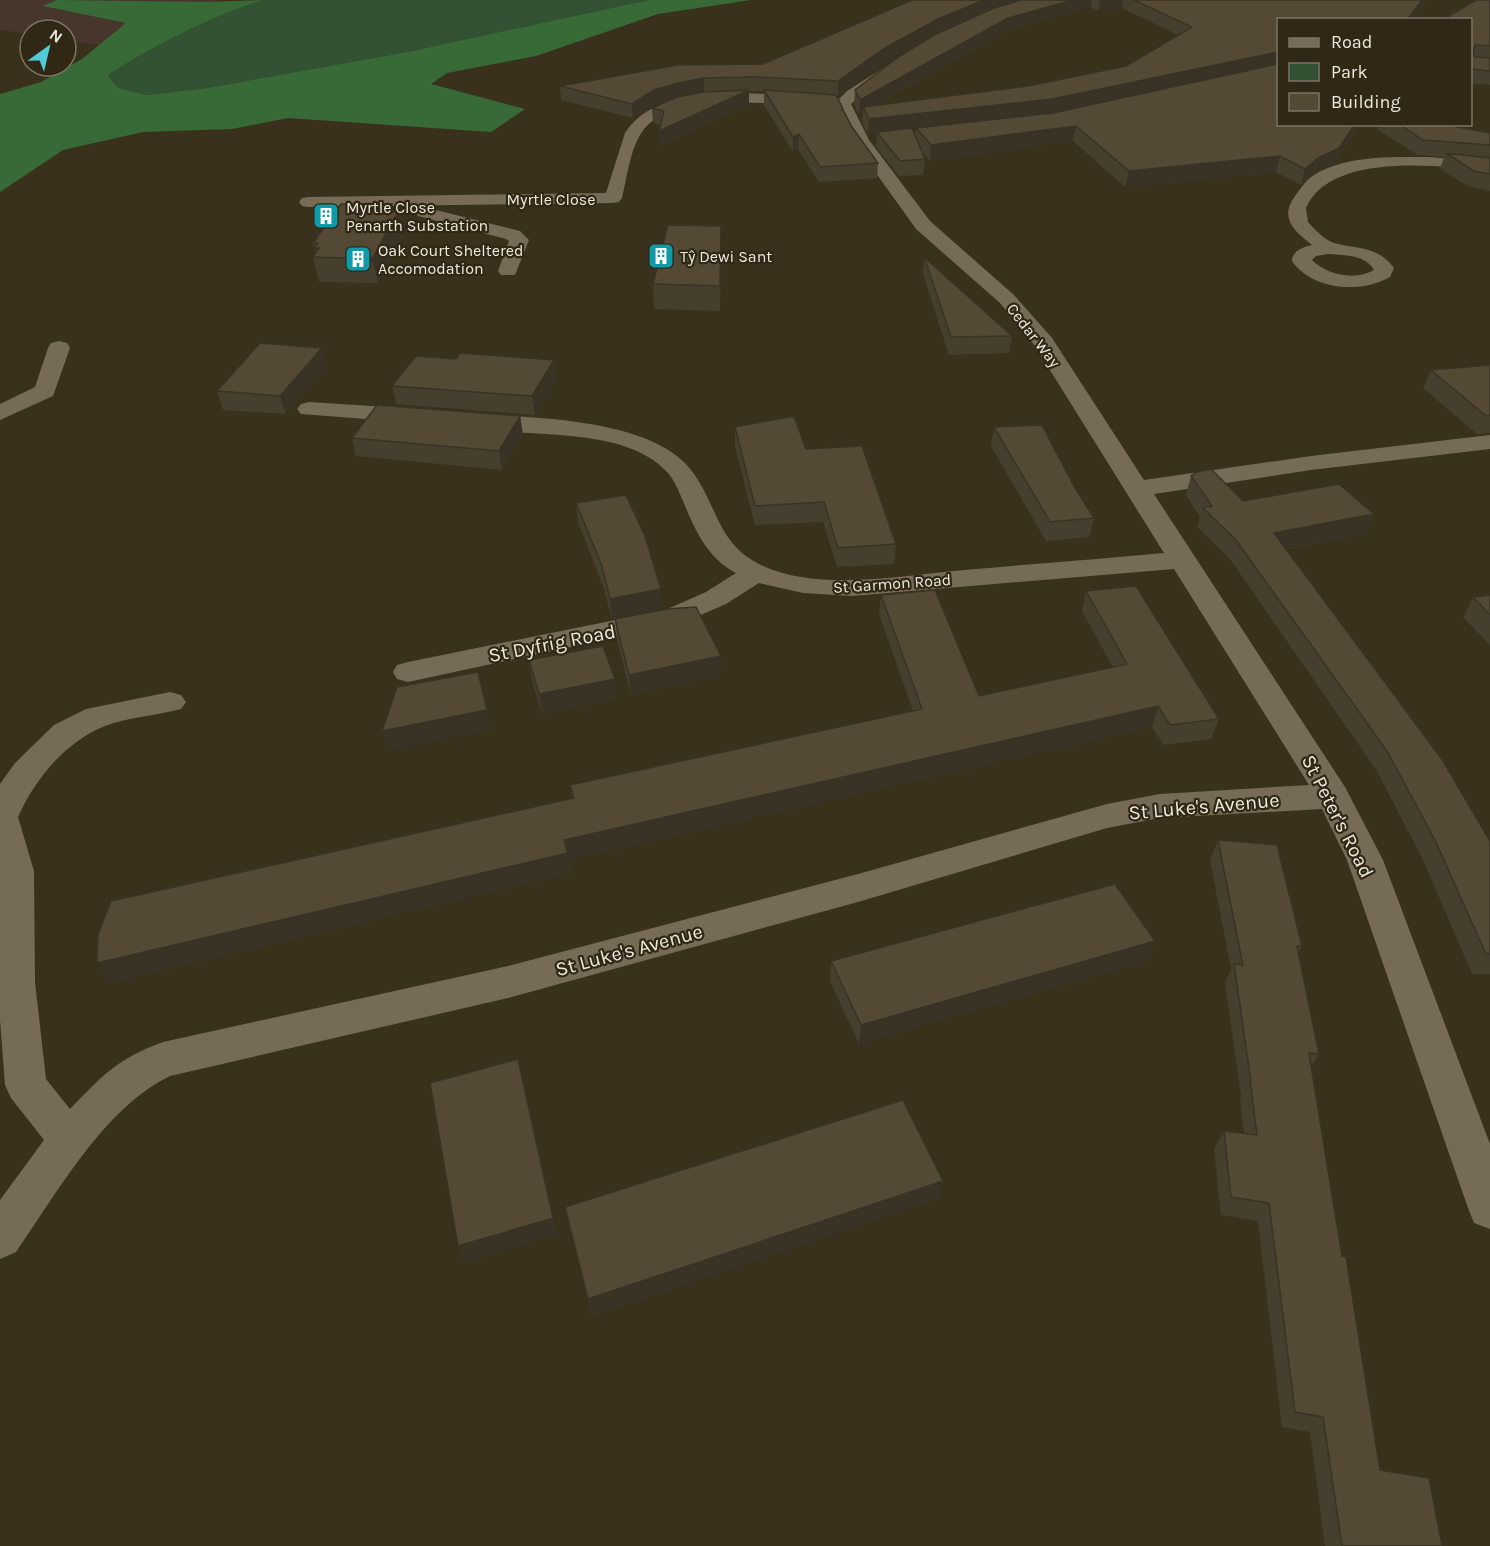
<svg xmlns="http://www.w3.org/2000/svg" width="1490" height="1546" viewBox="0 0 1490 1546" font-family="Karla,sans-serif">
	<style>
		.education { fill: #46362b }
		.green { fill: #335133 }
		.forest { fill: #376a37 }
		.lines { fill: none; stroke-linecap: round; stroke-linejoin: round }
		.minor { fill: #756b56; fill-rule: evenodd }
		.wall { fill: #473f2e; fill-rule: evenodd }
		.shaded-wall { fill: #3a3325 }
		.building { fill: #534935; stroke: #3a3325; stroke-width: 1.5 }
		.labels { text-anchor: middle; stroke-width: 4.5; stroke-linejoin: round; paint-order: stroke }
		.far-street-label { font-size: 16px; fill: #efe8dd; stroke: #302714 }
		.far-poi-label { font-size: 16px; fill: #efe8dd; stroke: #302714; text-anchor: start }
		.street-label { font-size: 20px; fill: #efe8dd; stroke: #302714 }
	</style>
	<rect width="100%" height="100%" fill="#3a311d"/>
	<path class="education" d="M0,0H221L104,46L66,40V30H30V34L0,30Z"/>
	<path class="green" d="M263,0H649L407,52L207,88L147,95L118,88L108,75C157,44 208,18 263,0Z"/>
	<path class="forest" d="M57,0L208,2L263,0C208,18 157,44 108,75L118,88L147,95L207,88L407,52L649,0H751L658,14L536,56L447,73L431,84L525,109L491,132L288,118L232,129L143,132L63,150L0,192V94L41,82L82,59L126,23L43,6Z"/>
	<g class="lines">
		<path class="minor" d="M891,63L896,64L898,67L896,70L851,104L869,140L930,221L1014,295L1052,338L1144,480L1311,456L1490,435V449L1311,470L1154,494L1345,787L1383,860L1490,1144V1229L1474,1223L1468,1208L1347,860L1322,809L1160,818L1107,828L858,902L508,998L170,1076C103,1109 58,1192 16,1252L0,1259V1200L44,1140L11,1098L5,1085L0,1020V784L15,763L54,725L86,709L170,692L181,695L186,702L181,709C156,716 128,717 105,726C65,742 35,779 18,817L34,871L35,982L46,1079L70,1109C103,1075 117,1059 163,1042L508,966L858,874L1107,804L1160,794L1309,785L1174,569L852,596L803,593L759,583L726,604L682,623L408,682L397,679L393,672L397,665L408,662L665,610L706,592L736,573C707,558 695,530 683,501C679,492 675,481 668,473C624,424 526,440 470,426L466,421L470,416L478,414C538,418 658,419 694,474C719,510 718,545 763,566C821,592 903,575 965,570C1032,564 1098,559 1164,553L1035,346L1000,303L916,229L853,141L835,103L847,91Z
			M743,93L809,96L817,101L809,106C767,103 668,93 642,132C630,149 627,178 622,198L619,202L613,203L308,207L302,206L299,202L302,198L308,197L606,193L625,133C649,95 703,95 743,93Z
			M1428,157L1490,162V172C1441,165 1330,152 1306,208L1308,222C1314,229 1325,240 1334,243C1357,249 1378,246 1394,268L1390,277C1361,294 1312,290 1292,261C1292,251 1303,247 1312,245C1294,231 1279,218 1295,196C1301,188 1306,180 1314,175C1346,155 1392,157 1428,157ZM1328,254C1344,255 1366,255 1374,270C1355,281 1327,275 1312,260L1316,256Z
			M424,207L520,231L529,240L515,275H501L498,271L509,241L506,239L418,216L415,212L418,208Z
			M59,341L67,343L70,348L53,396L0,420V404L35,387L48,348L51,343Z
			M309,402L418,409L426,411L430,416L426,421L418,423L301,414L297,409L301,404Z"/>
	</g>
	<path class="wall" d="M912,0H1427L1412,20H1278V124H1360L1335,163L1313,173L1301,185L1276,172L1125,187L1073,141L930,161L921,151L925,159L923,175L899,176L876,147L877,133L868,134L862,122L863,112L859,114L854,105L855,90L993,9L936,32L884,62L837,96L852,127L878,163L877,178L819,182L798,149L793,152L764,105V91H749V105L660,146L659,131L661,125L653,123L652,108L677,97L655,104L633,118L561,100L560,86L763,64ZM1091,7L1098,11L1122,8L1178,35L1126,66L1028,86L874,106L1006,31ZM916,128L915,135L912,129Z
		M1490,0V85L1470,83V20Z
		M1379,124H1442L1490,133V191L1467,186L1440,169L1444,157L1418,155L1377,129Z
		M392,204L394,212L403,236L378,283L319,282L313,257L315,253L313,243Z
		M722,250L720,311L654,309L653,284Z
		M924,257L1012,336L1009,353L949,355L923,274Z
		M322,348L327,366L286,414L223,410L217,391Z
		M456,359L554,360L557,378L535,415L396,404L392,386Z
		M1490,365V433L1477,434L1423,388L1431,370Z
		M520,416L523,435L502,470L356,456L352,438Z
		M735,427L806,449L896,544L894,564L837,567L823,522L755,525L735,446Z
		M994,427L1075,488L1094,518L1089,537L1046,541L991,446Z
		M1191,476L1243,501L1366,534L1286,549L1490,841V974H1472L1423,860L1377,771L1230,559L1197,527L1200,517L1186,495Z
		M576,503L662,608L612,619L603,586L578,522Z
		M1086,591L1219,719L1211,739L1164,745L1152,727L569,860L571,873L109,983L572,798L570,785L913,711L879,614L881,595L979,696L1113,667L1082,611Z
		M1490,595V645L1463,617L1473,597Z
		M615,619L721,676L631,695L617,639Z
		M529,660L617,699L542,714L532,680Z
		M1218,840L1302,946L1298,953L1319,1054L1311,1067L1342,1256L1380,1470L1442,1546H1325L1310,1432L1282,1427L1258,1221L1221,1215L1214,1149L1224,1131L1244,1134L1240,1098L1241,1096L1225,983L1231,969L1210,860Z
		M1155,941L1147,961L859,1044L830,981L831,961Z
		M938,1199L592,1316L565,1207Z"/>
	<path class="shaded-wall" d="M984,0H1023L992,9L936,32L884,62L838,96V81L885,48L938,19Z
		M1073,0H1092L1091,7L1006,31L865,111L863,107V112L859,114L860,100L1008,18Z
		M1100,0H1123L1122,8L1098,11Z
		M1422,0H1427L1412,20H1407Z
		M1278,52V65L1050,114L868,134L869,119Z
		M704,78V93L678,97L655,104L633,118L632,104L654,90L678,83Z
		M749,90V105L660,146L659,131Z
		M1355,124H1360L1335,163L1313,173L1301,185L1305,169Z
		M1076,126L1073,141L930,161L931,145Z
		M799,134L798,149L793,152V137Z
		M1280,156L1276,172L1125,187L1129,171Z
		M392,204L395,218L398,212L403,236L378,283L372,259L387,212Z
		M721,226L722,250L720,311V286Z
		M322,348L327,366L286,414L280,396Z
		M554,360L557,378L535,415L532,396Z
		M520,416L523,435L502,470L499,451Z
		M1374,514L1366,534L1267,552L1274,533Z
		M661,589L662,608L612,619L610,599Z
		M721,656V676L631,695L629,675Z
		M615,679L617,699L542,714L539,694Z
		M1158,706L1152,727L569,860L571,873L109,983L97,963L564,840Z
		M487,710L491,730L388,751L382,731Z
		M1155,941L1147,961L859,1044L861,1025Z
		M518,1059L558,1235L464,1263L458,1246Z
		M943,1181L938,1199L592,1316L588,1299Z"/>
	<path class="building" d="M912,0H984L938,19L885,48L838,81L757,77L704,78L678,83L654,90L632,104L560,86L678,65L763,64Z
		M1021,0H1073L1008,18L860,100L855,90L897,58L934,35L994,8Z
		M1134,0H1422L1407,20H1278V52L1052,99L869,119L863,107L1028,86L1126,66L1192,27Z
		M1476,0H1490V46L1475,45L1473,55L1475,57L1490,58V71L1470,69V20H1442Z
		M1278,64V124H1355L1339,148L1318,158L1305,169L1280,156L1129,171L1076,126L931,145L916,128L1053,113Z
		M749,90L659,131L664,111L652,108L677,97L703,92Z
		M764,90L836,95L843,109L841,110H843L852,127L878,163L820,167L799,134L793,137Z
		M1399,124H1442L1490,133V145L1423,140Z
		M912,128L925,159L900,161L877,132Z
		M1446,153L1490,158V174L1474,171Z
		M341,204H392L387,212H398L372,259L313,257L319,248H314L318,243H313Z
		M668,225L721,226L720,286L653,284Z
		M924,257L1012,336L951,337Z
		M260,343L322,348L280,396L217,391Z
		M460,353L554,360L532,396L392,386L416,356L456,359Z
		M1490,365V415L1486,416L1431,370Z
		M377,405L520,416L499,451L352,438Z
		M794,416L806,449L862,446L896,544L838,548L824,502L755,506L735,427Z
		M1042,425L1075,488L1094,518L1050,522L994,427Z
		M1211,469L1243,501L1339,484L1374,514L1274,533L1441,758L1490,841V954H1486L1435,840L1387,751L1236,540L1203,508L1212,506L1191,476L1197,472Z
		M626,495L645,536L661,589L610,599L602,566L576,503Z
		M1136,586L1219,719L1170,725L1158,706L564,840L568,853L97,963L98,934L111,901L574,798L570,785L922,709L881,595L935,590L979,696L1127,664L1086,591Z
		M1490,595V615L1473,597Z
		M696,607L721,656L629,675L615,619L667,609Z
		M603,646L615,679L539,694L529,660Z
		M478,672L487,710L382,731L397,687Z
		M1218,840L1277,845L1302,946H1297L1319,1054L1309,1053L1342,1256L1346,1257L1380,1470L1429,1478L1442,1546H1342L1323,1417L1295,1412L1269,1203L1231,1197L1224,1131L1257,1135L1250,1079L1251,1082L1234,964L1243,965Z
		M1115,884L1155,941L861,1025L831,961Z
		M518,1059L553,1218L458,1246L430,1083Z
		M903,1100L943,1181L588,1299L565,1207Z"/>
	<defs>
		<g id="building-square" transform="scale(1.35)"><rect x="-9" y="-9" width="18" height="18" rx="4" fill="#0f9aa8" stroke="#302714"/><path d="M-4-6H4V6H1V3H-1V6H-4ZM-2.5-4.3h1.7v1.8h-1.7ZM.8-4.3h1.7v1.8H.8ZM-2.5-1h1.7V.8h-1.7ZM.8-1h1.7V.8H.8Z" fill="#fff"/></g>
	</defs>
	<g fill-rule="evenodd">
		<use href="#building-square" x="326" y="216"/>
		<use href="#building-square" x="661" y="256"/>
		<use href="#building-square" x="358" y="259"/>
	</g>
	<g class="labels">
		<g class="far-street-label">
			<text x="551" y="205">Myrtle Close</text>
			<text transform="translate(1034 335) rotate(52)" y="6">Cedar Way</text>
			<text transform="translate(892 583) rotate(-4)" y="6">St Garmon Road</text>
		</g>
		<g class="far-poi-label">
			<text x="346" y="213">Myrtle Close<tspan x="346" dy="18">Penarth Substation</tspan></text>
			<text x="378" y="256">Oak Court Sheltered<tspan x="378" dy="18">Accomodation</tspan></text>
			<text x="680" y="262">Tŷ Dewi Sant</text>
		</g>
		<g class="street-label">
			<text transform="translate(552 643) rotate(-11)" y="7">St Dyfrig Road</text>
			<text transform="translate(1204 806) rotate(-5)" y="7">St Luke's Avenue</text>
			<text transform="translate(1338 816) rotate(63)" y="7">St Peter's Road</text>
			<text transform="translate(629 950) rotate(-15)" y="7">St Luke's Avenue</text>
		</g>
	</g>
	<rect x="1277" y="18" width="195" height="108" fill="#302714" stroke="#7c7464" stroke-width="1.5"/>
	<rect x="1289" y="38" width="30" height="9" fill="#756b56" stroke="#7c7464" stroke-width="1.5"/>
	<text x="1331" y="48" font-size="18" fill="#efe8dd">Road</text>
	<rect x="1289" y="63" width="30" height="18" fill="#335133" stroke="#7c7464" stroke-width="1.5"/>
	<text x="1331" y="78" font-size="18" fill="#efe8dd">Park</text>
	<rect x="1289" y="93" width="30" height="18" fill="#534935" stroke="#7c7464" stroke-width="1.5"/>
	<text x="1331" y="108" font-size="18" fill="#efe8dd">Building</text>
	<g transform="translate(48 48) rotate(34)"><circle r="28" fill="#302714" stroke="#7c7464" stroke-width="1.5"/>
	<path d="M0-4.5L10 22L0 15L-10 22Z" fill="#52cbd8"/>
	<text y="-9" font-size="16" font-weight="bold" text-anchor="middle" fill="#efe8dd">N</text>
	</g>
</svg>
